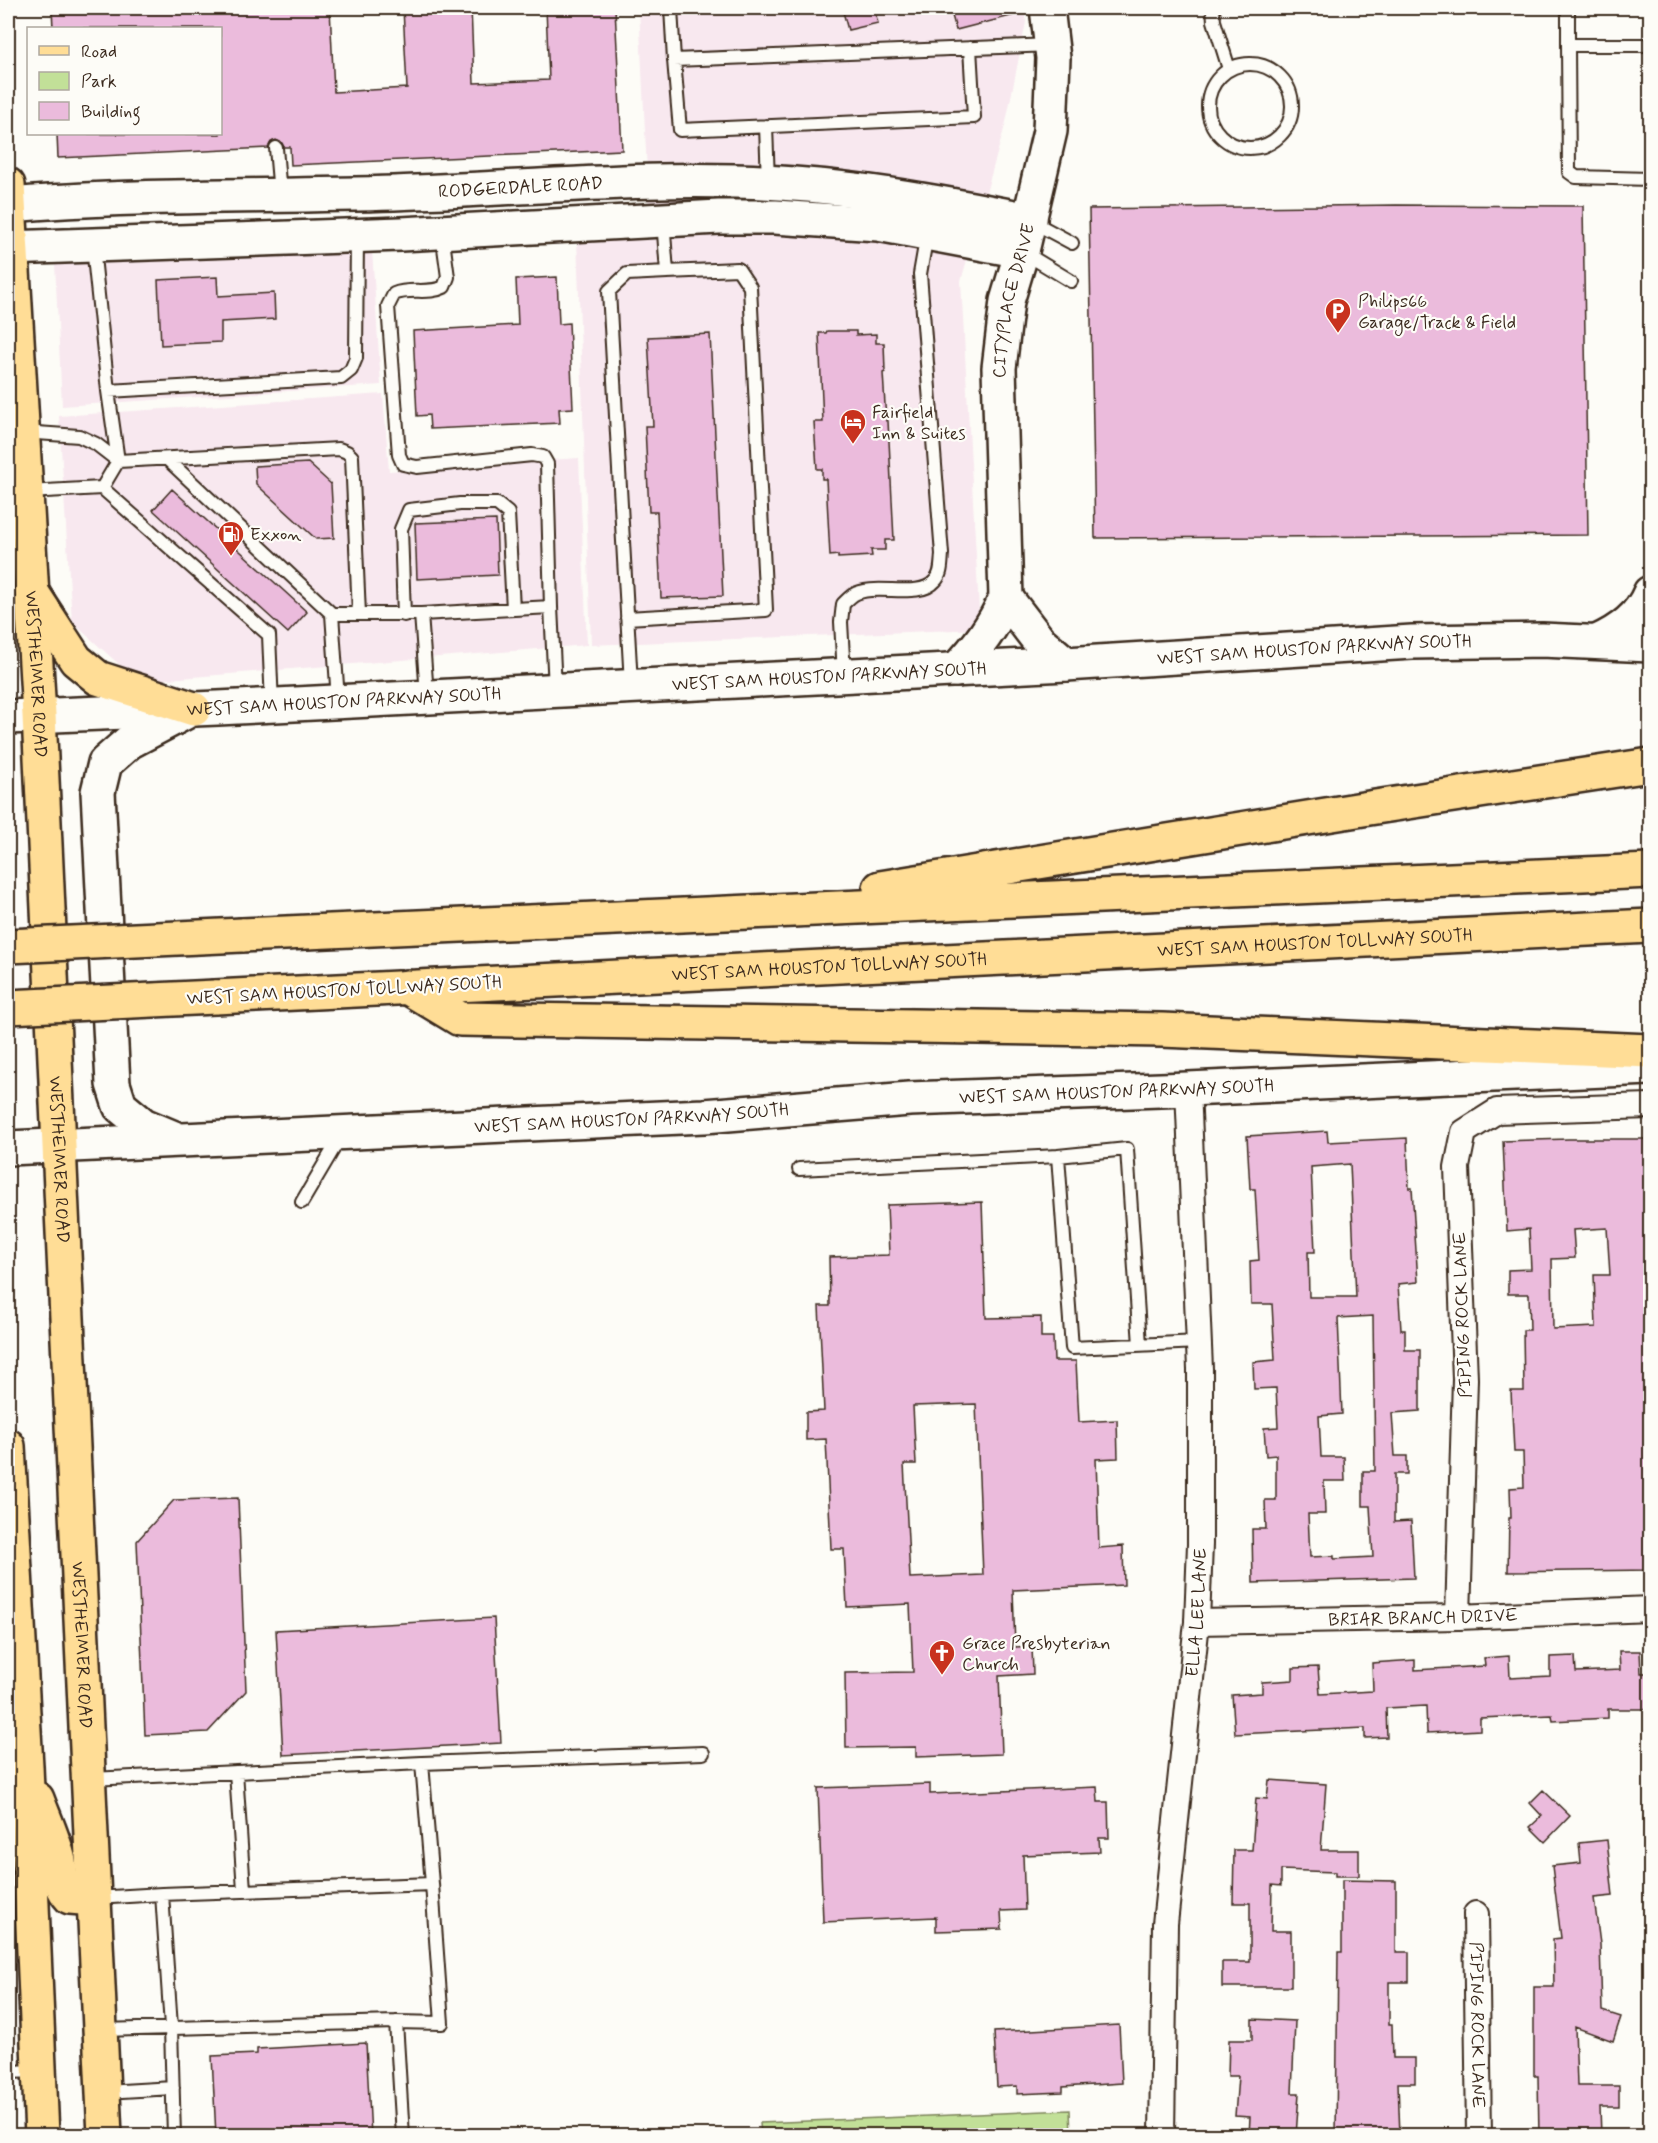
<svg xmlns="http://www.w3.org/2000/svg" width="1658" height="2143" viewBox="0 0 1658 2143" font-family="Mynerve,sans-serif">
	<style>
		.built { fill: #f8e8ef }
		.green { fill: #c2e098; stroke: #7e855b; stroke-width: 1.5 }
		.building { fill: #ebbbdc; stroke: #3b2a1e; stroke-width: 1.5; fill-rule: evenodd }
		.lines { fill: none; stroke-linecap: round; stroke-linejoin: round }
		.lane-casing { stroke: #3b2a1e; stroke-width: 16 }
		.street-casing { stroke: #3b2a1e; stroke-width: 28 }
		.secondary-casing { stroke: #3b2a1e; stroke-width: 38 }
		.primary-casing { stroke: #3b2a1e; stroke-width: 38 }
		.highway-casing { stroke: #3b2a1e; stroke-width: 38 }
		.lane { stroke: #fdfcf7; stroke-width: 12 }
		.street { stroke: #fdfcf7; stroke-width: 24 }
		.secondary { stroke: #fdfcf7; stroke-width: 33 }
		.primary { stroke: #ffdd96; stroke-width: 33 }
		.highway { stroke: #ffdd96; stroke-width: 33 }
		.highway-bridge-casing { stroke: #3b2a1e; stroke-width: 38; stroke-linecap: butt }
		.highway-bridge { stroke: #ffdd96; stroke-width: 33 }
		.labels { text-anchor: middle; stroke-width: 4.5; stroke-linejoin: round; paint-order: stroke }
		.street-label { font-size: 18px; fill: #3b2a1e; stroke: #fdfcf7 }
		.poi-label { font-size: 18px; fill: #3b2a1e; stroke: #fdfcf7; text-anchor: start }
	</style>
	<rect width="100%" height="100%" fill="#fdfcf7"/>
	<filter id="ink" filterUnits="userSpaceOnUse"><feTurbulence type="fractalNoise" baseFrequency=".0167" numOctaves="2"/><feDisplacementMap in="SourceGraphic" scale="12" xChannelSelector="R" yChannelSelector="G"/><feConvolveMatrix kernelMatrix="1 2 1 2 8 2 1 2 1" color-interpolation-filters="sRGB"/></filter>
	<g filter="url(#ink)">
		<path class="built" d="M639,8H1023L1026,22L1006,122L961,281L980,629L591,645L577,239L650,234Z
			M372,250L381,385L62,406L55,264Z
			M383,394L389,471L579,458L587,645L156,680L123,668L72,622L59,416Z"/>
		<path class="green" d="M1070,2110L1071,2135H761L760,2123Z"/>
		<path class="building" d="M52,8H330L334,92L407,88L403,8H471L474,83L549,80L546,8H615L622,150L291,165L290,147H284L282,143L276,140L271,142L268,148L58,158L57,134H220V28H53Z
			M842,8H874L878,23L848,30Z
			M950,8H1019V14L956,30Z
			M1396,205L1583,206L1588,535L1095,538L1089,209Z
			M217,277L218,296L274,293L275,319L221,322V342L161,345L158,280Z
			M557,277L559,324L569,323L573,408L559,409L560,423L430,429L429,415L417,416L413,331L518,325L516,279Z
			M827,331H856V335L876,334V343H884L885,372L883,373L886,421H888L894,540H885V550H871L872,556L838,558V555L830,556L826,479H822V469H817L814,422H823L819,333H826Z
			M710,334L723,596L661,598L657,512H649L645,426H653L648,337Z
			M308,463L331,484L334,538L316,539L256,484L255,466Z
			M172,489L307,612L288,633L153,510Z
			M496,520L498,575L417,579L415,523Z
			M1327,1131L1328,1142L1407,1138L1409,1188H1412L1418,1282L1398,1284L1401,1330H1405V1350H1420V1411L1392,1413L1395,1456H1407V1474H1394V1522L1411,1521L1414,1578L1253,1583L1252,1529H1266L1265,1500H1276V1455L1266,1456L1264,1428L1278,1427L1276,1388L1254,1389L1253,1362L1275,1360L1272,1304H1251L1250,1261L1259,1260L1255,1189H1250L1247,1136ZM1350,1164L1356,1297H1309L1308,1252H1315L1311,1167ZM1373,1316L1375,1471H1363V1506H1370L1373,1557L1334,1559V1556L1310,1557L1308,1514H1325L1324,1481H1345L1344,1457H1321L1319,1416L1342,1414L1338,1318Z
			M1569,1139H1647L1650,1257H1647L1650,1317V1570L1508,1572L1509,1518H1511L1510,1488L1524,1487L1523,1452H1514L1511,1391H1524L1523,1330H1530L1529,1294H1508V1270L1531,1269L1529,1229L1507,1231L1503,1141ZM1607,1228L1610,1275H1594L1596,1327L1553,1329L1552,1259L1575,1258L1573,1230Z
			M982,1202L986,1318L1041,1317V1337H1053L1054,1361H1076L1079,1422L1117,1420L1118,1458L1096,1459L1099,1548L1123,1546L1124,1585L1013,1590L1015,1647L1032,1646L1033,1674L999,1676L1002,1754L916,1757V1747L846,1748L845,1673L913,1672L910,1604L847,1607L844,1549H831L826,1439L806,1440V1412L824,1411L819,1306H830L829,1257L889,1255L887,1205ZM976,1404L983,1575L910,1578L904,1464H916L913,1406Z
			M238,1498L246,1691L208,1732L145,1735L137,1541L174,1500Z
			M494,1618L501,1743L283,1755L276,1630Z
			M1619,1651H1640L1641,1673H1650V1709H1608V1718L1553,1721L1552,1715L1480,1718V1730L1427,1733L1426,1706L1386,1708L1387,1737L1365,1738V1728L1235,1734L1232,1695L1262,1693V1682L1293,1680V1668L1318,1667L1320,1694L1373,1691L1372,1663L1415,1660V1670L1485,1666L1484,1658L1509,1656L1510,1678L1550,1676V1657L1575,1656L1576,1672L1620,1670Z
			M1269,1780L1326,1784L1321,1850H1359V1876H1335V1872L1281,1870V1886L1272,1885L1271,1931H1291V1987H1222V1962H1250V1903H1233L1234,1850H1252L1256,1798L1267,1799Z
			M930,1784V1794L1097,1787L1098,1802H1108L1109,1838H1099L1100,1852L1023,1855L1025,1910L1001,1911L1002,1929L936,1931V1917L823,1922L818,1788Z
			M1543,1790L1570,1816L1545,1842L1530,1827L1542,1816L1530,1803Z
			M1607,1840L1613,1896L1594,1898L1600,1944L1602,2011L1621,2017L1613,2041L1575,2027L1577,2086H1619V2107H1600L1601,2136H1539L1538,2076H1534V1987H1554L1553,1939L1561,1938L1552,1866L1581,1863L1579,1843Z
			M1342,1880L1396,1881V1952H1409V1982H1389V2024H1392L1393,2058H1415V2083H1398L1400,2136H1336L1338,1952H1342Z
			M1252,2019L1295,2021L1292,2093H1299L1296,2136H1249L1250,2117L1235,2116L1238,2076H1228L1229,2040H1252Z
			M1119,2025L1122,2083L1063,2087V2092L1017,2094V2086L997,2087L994,2032Z
			M366,2043L371,2136H216L212,2056L257,2054V2049Z"/>
		<g class="lines">
			<g class="lane-casing">
				<path id="lane" d="M671,8L674,60L1050,45
					M1213,8L1214,21L1229,69
					M1568,8V45
					M1650,45H1568L1569,172L1576,177L1650,179
					M674,60L680,130L974,117L970,48
					M1208 106a42 42 0 1 1 84 0a42 42 0 1 1-84 0Z
					M766,126L768,182
					M276,148L280,194
					M1031,221L1072,243
					M442,233L448,277L444,287C428,295 410,287 394,294L388,306L399,455L403,464L417,467L532,455L543,457L547,464L551,607
					M93,247L108,391L341,378L351,370L356,358L357,237
					M1023,252L1071,281
					M23,432L79,436L96,444L118,461L339,449L347,452L352,457L359,614
					M167,459L332,614
					M102,488L269,635L272,705
					M27,492L102,488L118,461L108,391
					M421,614L551,607L555,689
					M404,615L401,529L409,510L460,504H497L508,513L513,609
					M627,618L766,610L750,287L738,269L667,272
					M844,675L841,622L843,604C846,601 850,597 853,595C874,582 919,600 935,581C942,574 941,564 942,554L920,274L927,234
					M631,684L609,291L627,274L667,272L663,220
					M338,700L332,614H421L427,695
					M1058,1156L1127,1149L1140,1345
					M799,1169L1058,1156L1072,1348L1199,1342
					M302,1202L341,1136
					M422,1763L703,1753
					M236,1772L244,1890
					M91,1779L422,1763L432,1884L162,1894
					M95,1898L162,1894L171,2027L174,2136
					M396,2022L403,2136
					M102,2030L396,2022L442,2023L432,1884
					M8,2072L37,2071
					M105,2092L173,2088"/>
			</g>
			<g class="street-casing">
				<g id="street">
					<path d="M1458,1617L1465,1379L1457,1167L1464,1132L1497,1111L1650,1106"/>
					<path id="s1" d="M1197,1622L1458,1617L1650,1609"/>
					<path id="s2" d="M1476,1914L1479,2136"/>
					<path id="s3" d="M1162,2136L1165,1924L1197,1622L1200,1544V1369L1188,1089"/>
				</g>
			</g>
			<g class="secondary-casing">
				<g id="secondary">
					<path id="s4" d="M8,205C136,194 265,197 394,193C522,189 652,175 780,183C865,188 947,204 1030,220"/>
					<path d="M8,248L401,234L719,217H775L878,224L1022,251"/>
					<path d="M1006,598L1039,641L1066,664"/>
					<path d="M1597,642C1621,631 1640,617 1650,593"/>
					<path id="s5" d="M956,670C978,647 993,627 1006,598L999,368L1007,301L1022,251L1050,131L1053,58L1047,8"/>
					<path id="s6" d="M8,717L218,708L1066,664L1412,642L1542,640L1650,645"/>
					<path d="M174,1138L143,1125L120,1106L113,1084L98,792L105,763L129,742L184,713"/>
					<path id="s7" d="M8,1148L704,1116L909,1099L1188,1089L1650,1068"/>
				</g>
			</g>
			<g class="primary-casing">
				<g id="primary">
					<path id="s8" d="M8,185L39,715L105,2136"/>
					<path d="M33,594L76,660L98,678L194,709"/>
					<path d="M8,1446L26,1766L42,2136"/>
					<path d="M37,1799C44,1818 53,1837 58,1857C62,1872 58,1885 70,1897L94,1899"/>
				</g>
			</g>
			<g class="highway-casing">
				<g id="highway">
					<path d="M880,888L1369,808L1650,765"/>
					<path d="M242,935L1650,871"/>
					<path d="M407,987L460,1019L1162,1030L1650,1051"/>
					<path id="s9" d="M215,997L1650,926"/>
				</g>
			</g>
			<use href="#lane" class="lane"/>
			<use href="#street" class="street"/>
			<use href="#secondary" class="secondary"/>
			<use href="#primary" class="primary"/>
			<use href="#highway" class="highway"/>
			<g class="highway-bridge-casing">
				<path id="highway-bridge" d="M8,946L242,935
					M8,1007L215,997"/>
			</g>
			<use href="#highway-bridge" class="highway-bridge"/>
		</g>
	</g>
	<defs>
		<g id="parking-pin" transform="scale(1.35)"><path d="M0 17L-7.5 6A9.5 9.5 0 1 1 7.5 6Z" fill="#c8321e" stroke="#fdfcf7"/><path d="M-3.5-5.5H1a3.5 3.5 0 0 1 0 7H-1V5.5H-3.5ZM-1-3.4V-.6H.8a1.4 1.4 0 0 0 0-2.8Z" fill="#fff"/></g>
		<g id="hotel-pin" transform="scale(1.35)"><path d="M0 17L-7.5 6A9.5 9.5 0 1 1 7.5 6Z" fill="#c8321e" stroke="#fdfcf7"/><path d="M-6-4.5h1.5V1H6V5H4.5V3h-9V5H-6ZM-4 0a1.8 1.8 0 1 1 3.6 0ZM.5 0V-2.5h3Q6-2.5 6 0Z" fill="#fff"/></g>
		<g id="fuel-pin" transform="scale(1.35)"><path d="M0 17L-7.5 6A9.5 9.5 0 1 1 7.5 6Z" fill="#c8321e" stroke="#fdfcf7"/><path d="M-5.5-6h7V0h2V4h1.3V-2.5L3-4.5l.8-.8L6-3V5H2.5V1h-1V6h-7ZM-4.2-4.7v3.2H.2V-4.7Z" fill="#fff"/></g>
		<g id="church-pin" transform="scale(1.35)"><path d="M0 17L-7.5 6A9.5 9.5 0 1 1 7.5 6Z" fill="#c8321e" stroke="#fdfcf7"/><path d="M-1.2-6h2.4v3.5h3.3v2.4h-3.3V6h-2.4V-.1h-3.3v-2.4h3.3Z" fill="#fff"/></g>
	</defs>
	<g fill-rule="evenodd">
		<use href="#parking-pin" x="1338" y="311"/>
		<use href="#hotel-pin" x="853" y="422"/>
		<use href="#fuel-pin" x="231" y="534"/>
		<use href="#church-pin" x="942" y="1653"/>
	</g>
	<g class="labels">
		<g class="street-label">
			<text dy="6" stroke="none"><textPath href="#s4" startOffset="513">RODGERDALE ROAD</textPath></text>
			<text dy="6" stroke="none"><textPath href="#s5" startOffset="387">CITYPLACE DRIVE</textPath></text>
			<text dy="6" stroke="none"><textPath href="#s6" startOffset="1308">WEST SAM HOUSTON PARKWAY SOUTH</textPath></text>
			<text dy="6" stroke="none"><textPath href="#s8" startOffset="490">WESTHEIMER ROAD</textPath></text>
			<text dy="6" stroke="none"><textPath href="#s6" startOffset="822">WEST SAM HOUSTON PARKWAY SOUTH</textPath></text>
			<text dy="6" stroke="none"><textPath href="#s6" startOffset="336">WEST SAM HOUSTON PARKWAY SOUTH</textPath></text>
			<text dy="6" stroke="none"><textPath href="#s9" startOffset="1101">WEST SAM HOUSTON TOLLWAY SOUTH</textPath></text>
			<text dy="6" stroke="none"><textPath href="#s9" startOffset="615">WEST SAM HOUSTON TOLLWAY SOUTH</textPath></text>
			<text transform="translate(344 990) rotate(-3)" y="6">WEST SAM HOUSTON TOLLWAY SOUTH</text>
			<text dy="6" stroke="none"><textPath href="#s7" startOffset="1110">WEST SAM HOUSTON PARKWAY SOUTH</textPath></text>
			<text dy="6" stroke="none"><textPath href="#s7" startOffset="624">WEST SAM HOUSTON PARKWAY SOUTH</textPath></text>
			<text dy="6" stroke="none"><textPath href="#s8" startOffset="976">WESTHEIMER ROAD</textPath></text>
			<text transform="translate(1462 1315) rotate(-92)" y="6">PIPING ROCK LANE</text>
			<text dy="6" stroke="none"><textPath href="#s3" startOffset="525">ELLA LEE LANE</textPath></text>
			<text dy="6" stroke="none"><textPath href="#s1" startOffset="226">BRIAR BRANCH DRIVE</textPath></text>
			<text dy="6" stroke="none"><textPath href="#s8" startOffset="1462">WESTHEIMER ROAD</textPath></text>
			<text dy="6" stroke="none"><textPath href="#s2" startOffset="111">PIPING ROCK LANE</textPath></text>
		</g>
		<g class="poi-label">
			<text x="1358" y="307">Philips66<tspan x="1358" dy="21">Garage/Track &amp; Field</tspan></text>
			<text x="872" y="418">Fairfield<tspan x="872" dy="21">Inn &amp; Suites</tspan></text>
			<text x="250" y="540">Exxon</text>
			<text x="962" y="1649">Grace Presbyterian<tspan x="962" dy="21">Church</tspan></text>
		</g>
	</g>
	<rect width="1658" height="2143" fill="none" stroke="#fdfcf7" stroke-width="30"/>
	<rect x="15" y="15" width="1628" height="2113" fill="none" stroke="#3b2a1e" stroke-width="2" filter="url(#ink)"/>
	<rect x="27" y="27" width="195" height="108" fill="#fdfcf7" stroke="#afa8a0" stroke-width="1.5"/>
	<rect x="39" y="46" width="30" height="9" fill="#ffdd96" stroke="#afa8a0" stroke-width="1.5"/>
	<text x="81" y="57" font-size="18" fill="#3b2a1e">Road</text>
	<rect x="39" y="72" width="30" height="18" fill="#c2e098" stroke="#afa8a0" stroke-width="1.5"/>
	<text x="81" y="87" font-size="18" fill="#3b2a1e">Park</text>
	<rect x="39" y="102" width="30" height="18" fill="#ebbbdc" stroke="#afa8a0" stroke-width="1.5"/>
	<text x="81" y="117" font-size="18" fill="#3b2a1e">Building</text>
</svg>
